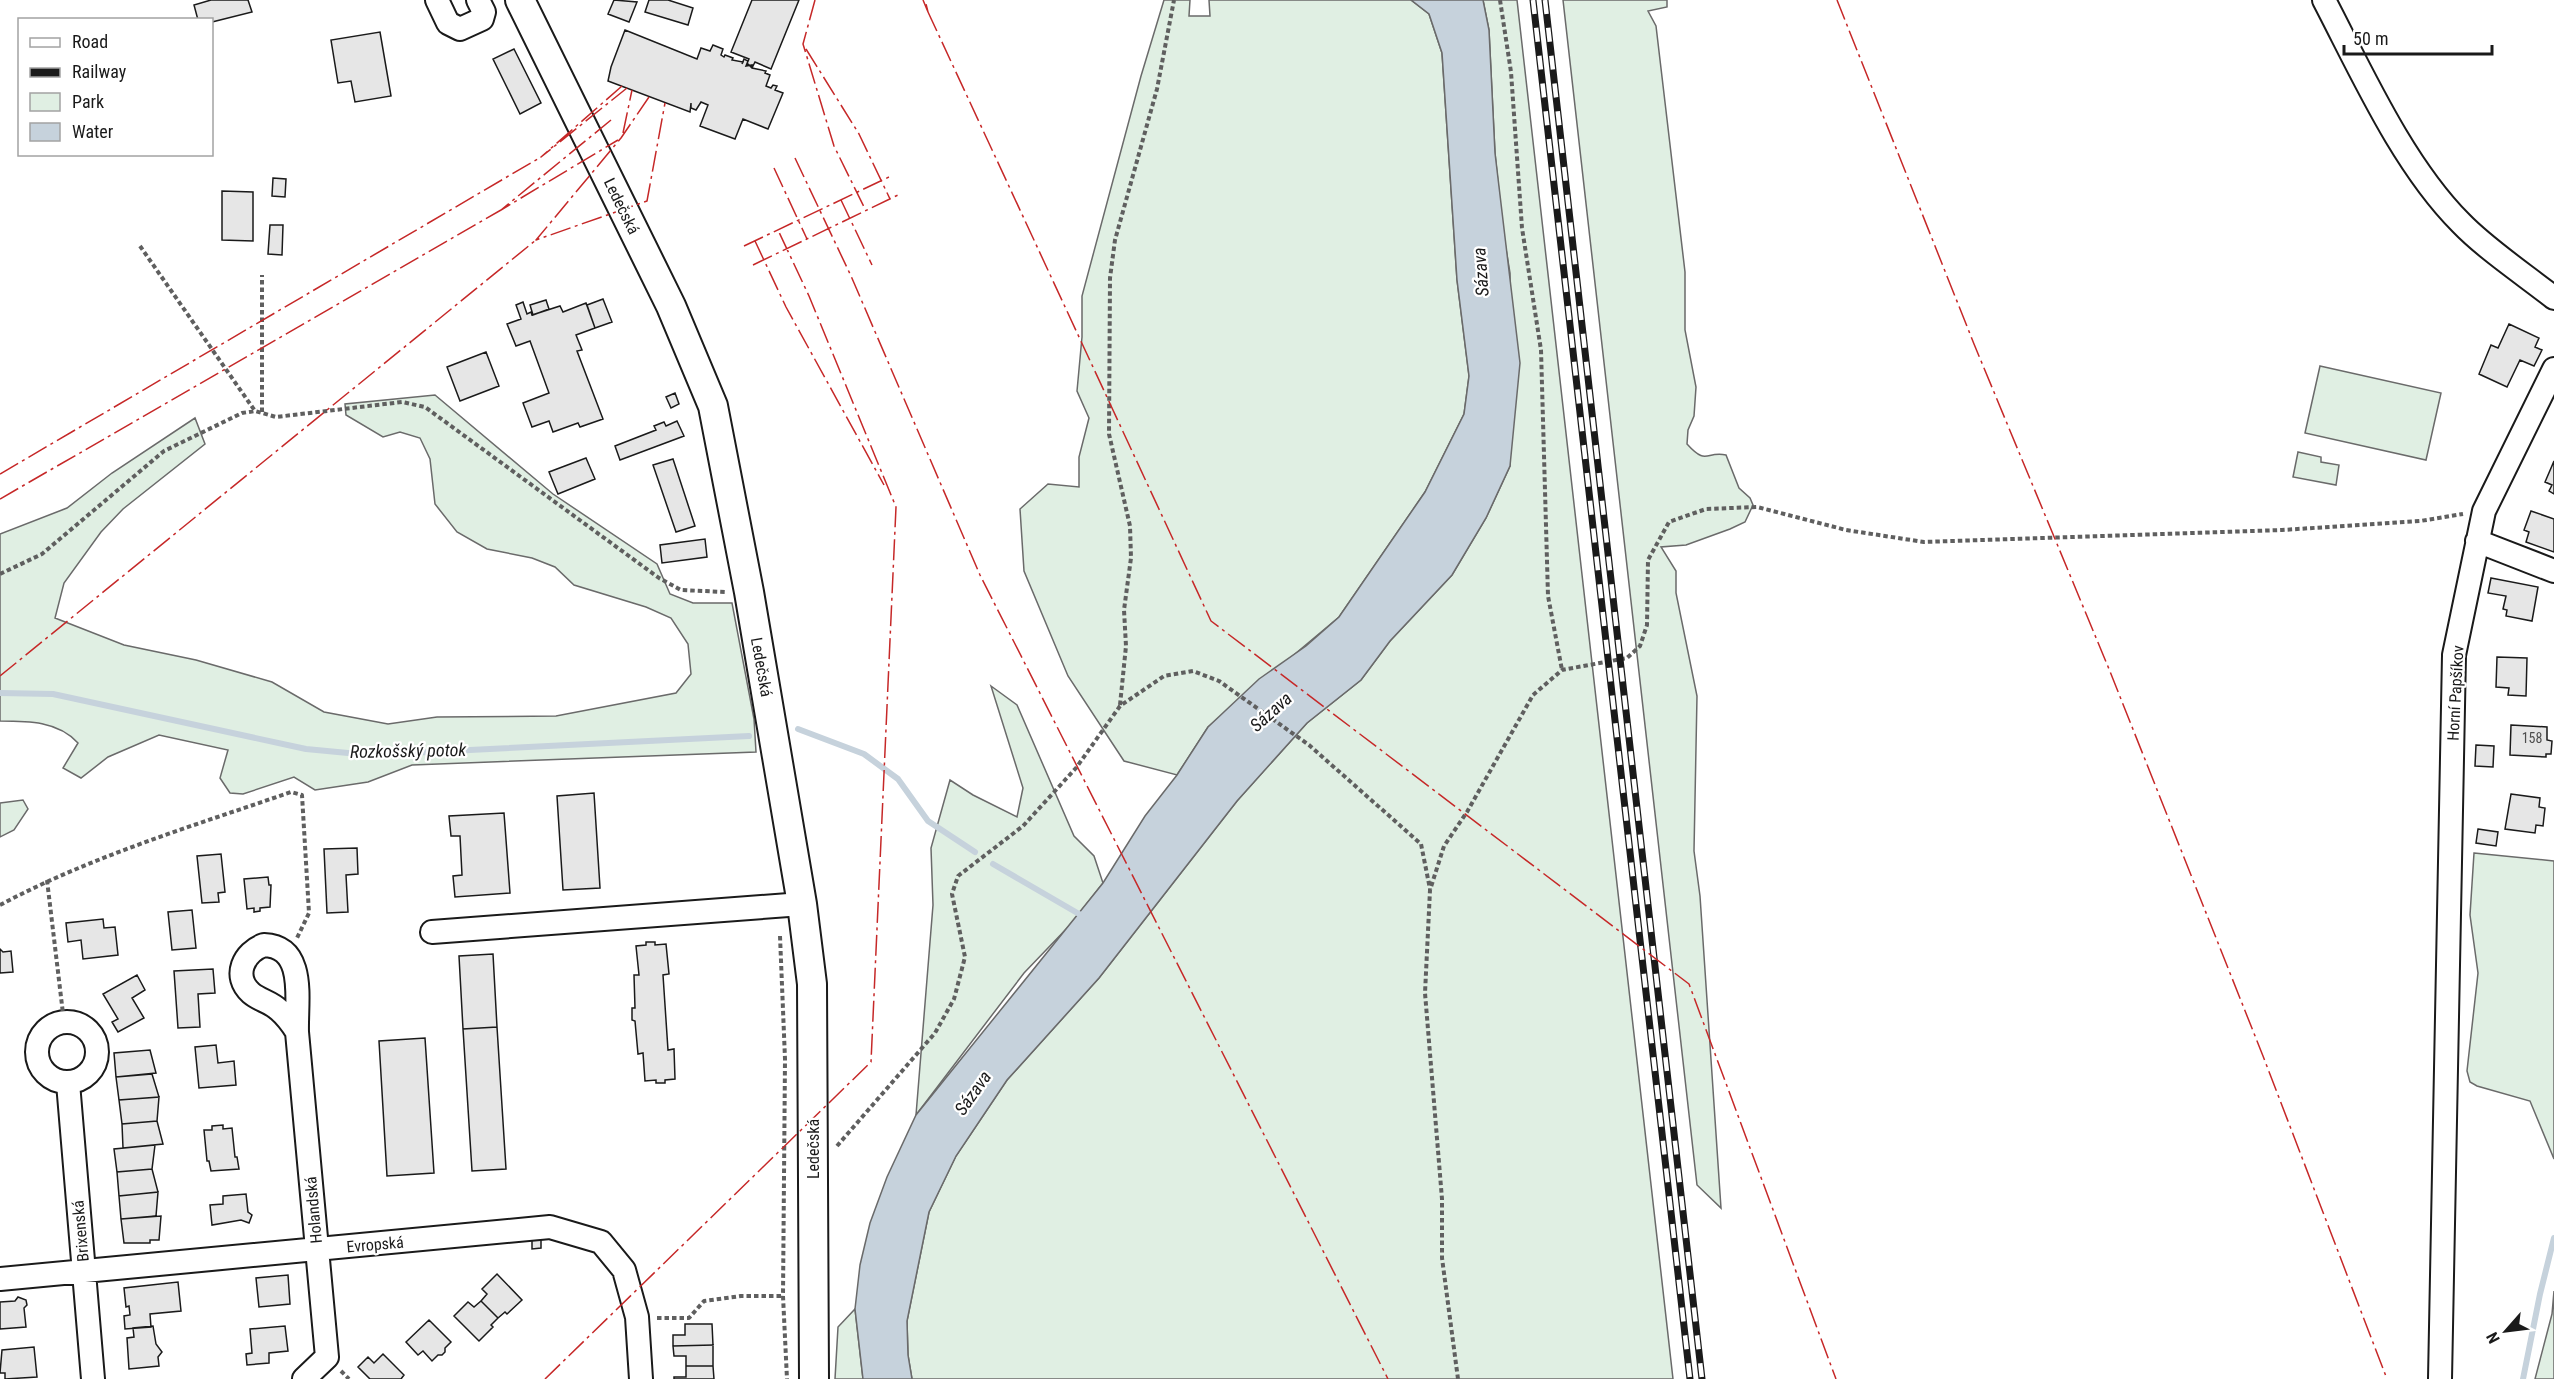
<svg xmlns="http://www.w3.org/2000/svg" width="2554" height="1379" viewBox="0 0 2554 1379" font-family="'Roboto Condensed',sans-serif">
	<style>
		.green { fill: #e0efe3; stroke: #6a6a6a; stroke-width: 1.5 }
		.water { fill: #c6d2dc; stroke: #6a6a6a; stroke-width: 1.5 }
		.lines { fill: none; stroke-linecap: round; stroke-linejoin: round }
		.stream { stroke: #c6d2dc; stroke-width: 6 }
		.building { fill: #e6e6e6; stroke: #1a1a1a; stroke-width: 1.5 }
		.minor-casing { stroke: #1a1a1a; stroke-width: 26 }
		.major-casing { stroke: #1a1a1a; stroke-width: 32 }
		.path { stroke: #5f5f5f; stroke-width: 4; stroke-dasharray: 4.5 3; stroke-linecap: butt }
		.minor { stroke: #fff; stroke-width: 22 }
		.major { stroke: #fff; stroke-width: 28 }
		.rail-casing { stroke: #1a1a1a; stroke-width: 7 }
		.rail { stroke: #fff; stroke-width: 4.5; stroke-dasharray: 14; stroke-linecap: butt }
		.power { stroke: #c62828; stroke-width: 1.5; stroke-dasharray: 21 4.5 3 4.5; stroke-linecap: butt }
		.labels { text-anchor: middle; stroke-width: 4.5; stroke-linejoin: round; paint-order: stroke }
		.number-label { font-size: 14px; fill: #4d4d4d }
		.street-label { font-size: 16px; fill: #1a1a1a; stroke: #fff }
		.water-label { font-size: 18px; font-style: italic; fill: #1a1a1a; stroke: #fff }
	</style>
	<rect width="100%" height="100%" fill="#fff"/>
	<path class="green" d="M1164,0H1190L1189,16H1210L1209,0H1411L1429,14L1442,53L1457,280L1469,376L1464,414L1425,492L1339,617L1208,727L1177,775L1124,761L1068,676L1024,571L1020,509L1048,484L1079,487V457L1089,418L1077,391L1082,337V296L1141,76Z
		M1483,0H1517L1673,1379H912L908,1355L907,1321L929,1212L956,1156L1007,1080L1099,978L1237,801L1307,723L1361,680L1390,641L1452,575L1486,518L1510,466V273L1503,231L1495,153L1489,30Z
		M1563,0H1667V7L1648,11L1656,26L1685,272V330L1696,387L1694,416L1688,430L1687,444C1707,466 1705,451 1726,455L1739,488L1750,498L1753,505L1745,522L1730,529L1686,545L1661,547L1676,571V593L1697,696L1694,851L1700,896L1721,1208L1697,1185Z
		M2320,366L2441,393L2426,460L2305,433Z
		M435,395L553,494L657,564L670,594L693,603H732L754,719L756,752L412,765L368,782L315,790L294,777L243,794L230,793L220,778L228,750L159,735L108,757L81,778L63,768L78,743C58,721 28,721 0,721V534L67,508L112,473L195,418L205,444L123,509L101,532L64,583L55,618L124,645L196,660L272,682L324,712L388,724L437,717L556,716L676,693L691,674L688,644L671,618L646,607L574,585L555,567L532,558L487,549L457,532L435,504L430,459L420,438L400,432L383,437L346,415L345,404Z
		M2298,452L2321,457V462L2339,465L2336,485L2293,477Z
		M991,686L1017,705L1074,836L1094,856L1103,883L1071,924L1024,973L916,1115L933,905L931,848L950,780L973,795L1017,817L1023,788Z
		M23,800L28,809L14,830L0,837V803Z
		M2474,853L2554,861V1159L2530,1101L2477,1086L2470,1082L2467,1071L2478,973L2470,915Z
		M2554,1291V1379H2535L2552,1314Z
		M855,1309L863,1379H835L838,1327Z"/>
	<path class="water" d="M1411,0H1483L1489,30L1495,153L1520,363L1510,466L1486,518L1452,575L1390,641L1361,680L1307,723L1237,801L1099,978L1007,1080L956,1156L929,1212L907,1321L908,1355L912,1379H863L855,1309L860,1265L870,1223L887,1177L916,1115L1103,883L1145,816L1177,775L1208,727L1259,679L1306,646L1339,617L1425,492L1464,414L1469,376L1457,280L1442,53L1429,14Z"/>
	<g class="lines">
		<path class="stream" d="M0,693L53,694L306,749L369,755L749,736
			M798,729L864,754L898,779L928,821L975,852
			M993,864L1086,918
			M2523,1379L2540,1294L2554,1238"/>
	</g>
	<path class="building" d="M211,0H248L252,12L212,22V20H198L194,5Z
		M614,0L637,2L629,22L608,14Z
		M649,0H668L693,8L688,25L645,12Z
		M752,0H799L771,69L755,62L752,68V65L746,66L749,59L731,52Z
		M625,30L697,59L701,48L710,51L713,45L723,49L721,55L724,57L725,55L733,58L732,60L743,62L742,64L744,59L748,61L746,66L748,64L752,68L766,71L765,73L770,75L766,86L771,88L773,85L777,86L775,90L783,93L768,129L743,119L735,139L700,126L708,105L701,102L696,110L691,108V103L690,112L608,81L611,67Z
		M380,32L391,96L355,102L351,81L338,83L331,40Z
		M514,49L541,103L520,114L493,59Z
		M273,178L286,179L285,197L272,196Z
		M222,191L253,192V241L222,240Z
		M270,225H283L282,255L268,254Z
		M603,299L612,322L595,328L587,305Z
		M546,300L549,309L533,315L530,305Z
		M523,302L527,314L531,312L532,315L560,306L563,312L586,303L595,328L576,335L582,350L577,351L603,419L580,427L578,423L553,432L549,421L532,427L523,403L549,393L530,341L516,346L507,324L521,319L516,305Z
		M2509,324L2539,338L2535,347L2542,350L2534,366L2520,360L2507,387L2479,374L2491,345L2498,348Z
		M486,352L499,386L460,401L447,367Z
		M675,393L679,404L671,408L666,397Z
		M677,421L684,436L620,460L615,446L656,430L654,426L664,422L666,426Z
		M586,458L595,479L558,494L549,472Z
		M673,459L695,526L676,532L653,465Z
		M2554,461V494L2549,491L2552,485L2545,482Z
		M2531,511L2554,519V552L2526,542L2529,532L2524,530Z
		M705,539L707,557L662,563L660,545Z
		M2491,578L2538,587L2532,621L2506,616L2507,610L2503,609L2506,596L2488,593Z
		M2497,657L2527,658L2526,696L2508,695L2509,688L2496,687Z
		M2511,725L2547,727V740L2552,741L2551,754H2546V757L2510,755Z
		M2476,745L2494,746L2493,767L2475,766Z
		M594,793L600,888L563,890L557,796Z
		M2511,794L2540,798L2539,807L2545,808L2543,826L2536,825L2535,833L2505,829Z
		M504,813L510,893L455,897L453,876L462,875L460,836H451L449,816Z
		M2478,829L2498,832L2496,846L2476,843Z
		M357,848L358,874L346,875L348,912L327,913L324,849Z
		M221,854L225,892L218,893L219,902L202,903L197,856Z
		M268,877L269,885H271L270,907L260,908V911L254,912V908L247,909L244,879Z
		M192,910L196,948L172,950L168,912Z
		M103,919L104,928L115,927L118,955L83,959L81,940L68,942L66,923Z
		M646,942H655V945L666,944L669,974L663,975L668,1050L674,1049L675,1079L665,1080V1083H656V1080L645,1081L643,1053L638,1054L635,1021L632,1020V1008H635L634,975H639L636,946L646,945Z
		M0,949L3,952L11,951L13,972L0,973Z
		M493,954L497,1027L463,1029L459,956Z
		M213,969L215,993L198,994L200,1027L178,1028L174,971Z
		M137,975L145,990L132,998L144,1018L118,1032L112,1022L118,1019L103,994Z
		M497,1027L506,1169L472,1171L463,1029Z
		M425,1038L434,1173L387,1176L379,1041Z
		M216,1045L218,1063L234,1061L236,1085L199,1088L195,1047Z
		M150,1050L156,1073L116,1077L114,1053Z
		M152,1074L159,1097L119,1100L116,1077Z
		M159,1097L157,1121L122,1124L119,1100Z
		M157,1121L163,1144L123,1148L122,1124Z
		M223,1125V1129L232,1128L235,1157H237L239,1169L211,1171L209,1161H207L204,1130H212V1126Z
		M155,1145L152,1169L117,1172L114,1149Z
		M152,1169L158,1192L119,1196L117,1172Z
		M158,1192L156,1216L121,1219L119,1196Z
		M246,1194L248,1212L252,1215L249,1223L241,1220L212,1225L210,1205L223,1204V1196Z
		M161,1216L159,1240H150V1243H124L121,1219Z
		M541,1239V1248L532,1249V1240Z
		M497,1274L522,1300L507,1314L505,1312L498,1318L481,1301L487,1294L482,1289Z
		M288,1275L290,1304L259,1307L256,1278Z
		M178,1282L181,1311L150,1314L151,1327L125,1329L124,1316L130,1315L129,1306L126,1307L124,1288Z
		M18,1297L26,1300L27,1305L24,1308L26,1327L0,1329V1302L15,1301Z
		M481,1301L498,1318L491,1325L493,1327L479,1341L454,1316L468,1302L474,1307Z
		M429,1320L451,1342L445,1348V1352L442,1355H438L432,1361L423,1351L418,1355L406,1342Z
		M685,1324H712L713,1345L673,1346V1335H685Z
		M153,1326L156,1344L162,1352L158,1357L159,1366L129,1369L127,1338L134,1337L133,1328Z
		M285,1326L288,1351L269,1353V1363L247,1365L246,1354L252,1353L250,1329Z
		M713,1345V1366H686V1356H674L673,1346Z
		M34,1347L37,1377L5,1379V1373H0L2,1350Z
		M383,1354L404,1375L401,1379H370L358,1367L368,1357L374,1363Z
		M686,1366H713L714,1379H674V1377H686Z"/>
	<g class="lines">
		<g class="minor-casing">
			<path id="minor" d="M437,0L448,23L460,29L482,19L484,12L478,0
				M2324,0C2362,73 2403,165 2461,223C2486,249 2525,275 2554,298
				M2477,541L2554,571
				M432,932L802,904
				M264,945C307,947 296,1001 297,1032C292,1024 286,1016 279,1010C271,1002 259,1000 251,993C232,976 244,952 264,945Z
				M37 1052a30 30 0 1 1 60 0a30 30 0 1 1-60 0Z
				M297,1032L327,1357L304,1379
				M68,1083L93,1379
				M0,1279L550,1227L601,1242L624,1270L637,1317L641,1379
				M2440,1379L2454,655L2484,511L2554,369"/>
		</g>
		<g class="major-casing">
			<path id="major" d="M520,0L671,306L713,406L749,592L802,904L812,984L814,1379"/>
		</g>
		<path class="path" d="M1500,0L1511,72L1522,228L1541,350L1548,596L1562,670
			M140,246L255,411
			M262,412V275
			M0,574L42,554L164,451L242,413L255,411L276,417L402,402L425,407L659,578L681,590L725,592
			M1120,705L1126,646L1124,610L1131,558L1130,526L1109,434L1110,278L1115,240L1157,89L1174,0
			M47,880L64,1022
			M0,905C92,856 193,826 291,792L302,795L309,913L297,938
			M780,936L785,1059L783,1296L787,1379
			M837,1146L935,1033L954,999L965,957L952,894L958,876L1023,826L1076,768L1120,706L1164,676L1193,671L1219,681L1309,745L1421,844L1430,889
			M657,1318H689L704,1301L741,1296H783
			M341,1371L349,1379
			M1458,1379L1442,1258V1199L1425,993L1430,890L1444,846L1467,812L1533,695L1562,670L1627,658L1640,646L1647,625L1648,560L1669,522L1706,509L1757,507L1846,530L1924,542L2282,530L2420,521L2463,514"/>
		<use href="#minor" class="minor"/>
		<use href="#major" class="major"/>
		<g class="rail-casing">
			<path id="rail" d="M1533,0L1690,1379
				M1545,0L1702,1379"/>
		</g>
		<use href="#rail" class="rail"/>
		<path class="power" d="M815,0L803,44L834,146L866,211
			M923,0L928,12L925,0
			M1837,0L1974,344L2109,669L2263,1056L2387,1379
			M928,12L1211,621L1689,984L1836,1379
			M806,49L859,134L890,199
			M622,86L541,157L627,88
			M649,97L621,138L536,240L647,201L665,103
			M611,120L501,210L618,140
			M623,133L632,90
			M795,158L851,276L980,575L1388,1379
			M774,168L807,239
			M841,200L872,265
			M755,241L786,307L884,485
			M744,246L889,177
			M753,265L898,195
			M0,474L541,157
			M0,499L501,210
			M0,676L536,240
			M545,1379L871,1062L896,507L809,296L778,230"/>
	</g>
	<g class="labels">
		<g class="number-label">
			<text x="2532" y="743">158</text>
		</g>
		<g class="street-label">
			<text transform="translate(622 206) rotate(64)" y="6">Ledečská</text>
			<text transform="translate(762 667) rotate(80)" y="6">Ledečská</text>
			<text transform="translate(2455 693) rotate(-87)" y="6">Horní Papšíkov</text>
			<text transform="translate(813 1149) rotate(-90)" y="6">Ledečská</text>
			<text transform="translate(313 1210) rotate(-95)" y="6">Holandská</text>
			<text transform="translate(80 1231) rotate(-95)" y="6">Brixenská</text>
			<text transform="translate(375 1244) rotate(-5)" y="6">Evropská</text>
		</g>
		<g class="water-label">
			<text transform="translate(1481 272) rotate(-94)" y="6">Sázava</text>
			<text transform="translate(1271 712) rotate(-42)" y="6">Sázava</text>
			<text transform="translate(408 751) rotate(-1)" y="6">Rozkošský potok</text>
			<text transform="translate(973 1093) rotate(-55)" y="6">Sázava</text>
		</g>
	</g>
	<rect x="18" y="18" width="195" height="138" fill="#ffffff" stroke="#a3a3a3" stroke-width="1.5"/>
	<rect x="30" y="38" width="30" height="9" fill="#ffffff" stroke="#a3a3a3" stroke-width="1.5"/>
	<text x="72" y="48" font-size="18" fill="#1a1a1a">Road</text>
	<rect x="30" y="68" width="30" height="9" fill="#1a1a1a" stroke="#a3a3a3" stroke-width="1.5"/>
	<text x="72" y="78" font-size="18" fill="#1a1a1a">Railway</text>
	<rect x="30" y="93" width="30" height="18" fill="#e0efe3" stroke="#a3a3a3" stroke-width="1.5"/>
	<text x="72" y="108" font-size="18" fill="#1a1a1a">Park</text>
	<rect x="30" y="123" width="30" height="18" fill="#c6d2dc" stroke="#a3a3a3" stroke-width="1.5"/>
	<text x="72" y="138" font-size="18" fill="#1a1a1a">Water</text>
	<g transform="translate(2506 1331) rotate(242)" stroke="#ffffff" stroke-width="4.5" paint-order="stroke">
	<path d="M0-4.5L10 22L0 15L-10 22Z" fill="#1a1a1a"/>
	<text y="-9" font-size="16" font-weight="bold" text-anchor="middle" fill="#1a1a1a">N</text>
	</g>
	<path d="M2344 45v9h148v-9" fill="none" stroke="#1a1a1a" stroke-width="3"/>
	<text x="2353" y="45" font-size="18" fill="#1a1a1a" stroke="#ffffff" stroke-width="4.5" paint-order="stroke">50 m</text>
</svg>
